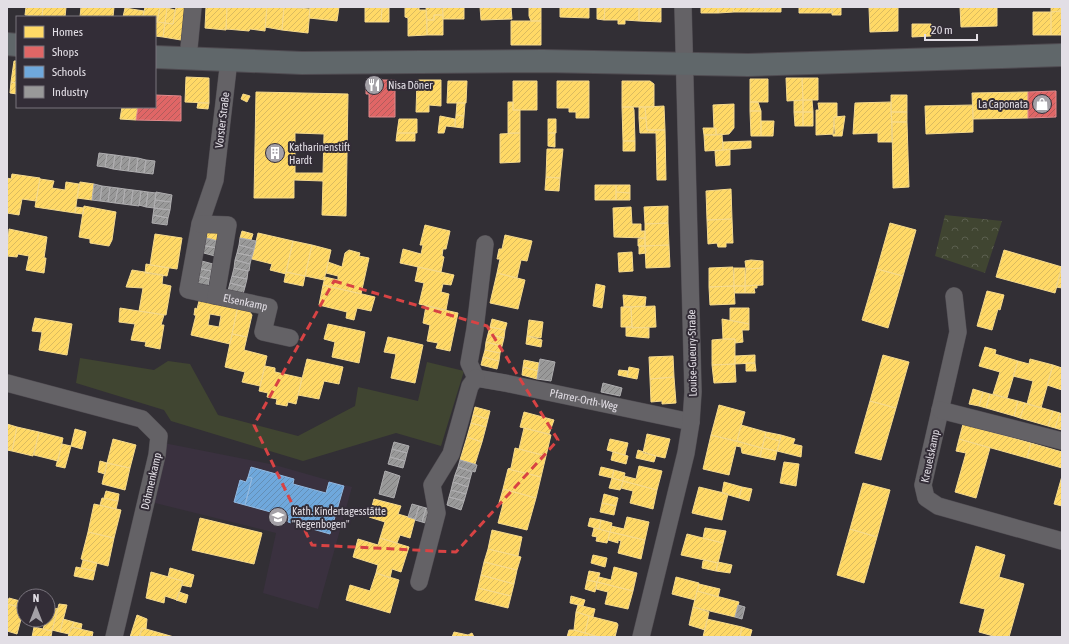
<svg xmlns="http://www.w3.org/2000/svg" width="1069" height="644" viewBox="0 0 1069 644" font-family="'Asap Condensed',sans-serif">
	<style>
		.built { fill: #3a313f }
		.grass { fill: #404531 }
		.park { fill: url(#park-crowns) }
		.homes { fill: url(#homes-hatch); stroke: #f6da8c; fill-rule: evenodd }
		.shops { fill: url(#shops-hatch); stroke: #e18a8c }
		.schools { fill: url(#schools-hatch); stroke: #92b8df }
		.industry { fill: url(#industry-hatch); stroke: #afaeb0 }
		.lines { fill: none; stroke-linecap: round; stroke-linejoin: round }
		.minor-casing { stroke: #4f4b51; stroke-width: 18 }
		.major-casing { stroke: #4f4b51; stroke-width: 24 }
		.minor { stroke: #646266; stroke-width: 17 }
		.major { stroke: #60676a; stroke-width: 22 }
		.marked { fill: none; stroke: #d84344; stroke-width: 3; stroke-dasharray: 8 5; stroke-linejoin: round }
		.labels { text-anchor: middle; stroke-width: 4; stroke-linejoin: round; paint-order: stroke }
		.poi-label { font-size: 11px; fill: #e2dee5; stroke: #332d37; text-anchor: start }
		.street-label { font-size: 11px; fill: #e2dee5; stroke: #332d37 }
	</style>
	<defs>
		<pattern id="park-crowns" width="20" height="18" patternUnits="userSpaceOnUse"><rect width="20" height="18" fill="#404531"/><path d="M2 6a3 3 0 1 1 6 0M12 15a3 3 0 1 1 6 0" fill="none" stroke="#5b5f4f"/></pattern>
		<pattern id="homes-hatch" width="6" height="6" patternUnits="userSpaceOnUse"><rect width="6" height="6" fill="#ffd966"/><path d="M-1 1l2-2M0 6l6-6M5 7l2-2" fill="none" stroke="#dabb5f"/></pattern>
		<pattern id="shops-hatch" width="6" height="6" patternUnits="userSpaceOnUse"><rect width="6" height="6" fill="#e06666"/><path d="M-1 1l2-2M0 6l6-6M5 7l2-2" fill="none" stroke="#b15c5c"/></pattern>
		<pattern id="schools-hatch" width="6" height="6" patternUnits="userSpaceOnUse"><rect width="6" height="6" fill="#6fa8dc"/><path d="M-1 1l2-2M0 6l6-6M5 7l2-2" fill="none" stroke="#648fb6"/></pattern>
		<pattern id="industry-hatch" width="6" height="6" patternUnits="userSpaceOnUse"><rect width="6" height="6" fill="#999"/><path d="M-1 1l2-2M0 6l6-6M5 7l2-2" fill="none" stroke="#807f80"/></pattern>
	</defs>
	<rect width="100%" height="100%" fill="#322f35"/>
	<path class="built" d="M164,443L275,465L352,487L318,609L263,593L276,533L151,502Z"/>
	<path class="grass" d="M80,358L154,370L168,361L190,364L218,415L298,436L355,406L358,387L418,401L427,362L464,371L441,446L396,433L303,461L171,421L164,410L76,383Z"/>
	<path class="park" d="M945,215L1002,221L985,273L935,256Z"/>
	<path class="homes" d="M26,7H43L42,17L25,15Z
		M43,7H66L65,17H42Z
		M81,7H114L113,17H80Z
		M145,7H160L157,22L165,23L163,37L155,36V17H143Z
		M160,7L167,8L165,23L157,22Z
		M176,7H186L181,40L163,37L165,23L173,24Z
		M206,7H227L226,30L205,28Z
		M227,7H267L265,31L250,29L249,31L226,29Z
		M267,7H284L282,30L265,27Z
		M284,7L310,9L308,33L282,30Z
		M310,7H339L337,21L309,18Z
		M365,7H382L381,22H365Z
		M405,7H419V10H426L427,35L408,36V18L405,17Z
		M426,7H442L443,15H434V20H427Z
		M443,7H464V19H443Z
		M480,7H511L512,19L481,20Z
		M529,7H541V21H531L529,16Z
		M560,7H589V18L560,17Z
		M597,7H605L604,20L597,19Z
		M605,7H639V21L625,20V24H618V20H604Z
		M639,7H661V22L639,21Z
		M701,7H718V13H701Z
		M718,7H733L734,12L718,13Z
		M733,7H749V12H734Z
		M749,7H765V12H749Z
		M765,7H781V12H765Z
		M799,7H832L833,13H799Z
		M832,7H841V15H832Z
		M898,7V31L870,32L869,8Z
		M960,7H997V26L961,27Z
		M1051,7H1061V11L1051,12Z
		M125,8L144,11L143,17H123Z
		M167,8L175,10L173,24L165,23Z
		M382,8H389V22H381Z
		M1061,11L1062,35H1051V12Z
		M1033,12H1051V35H1033Z
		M434,15H443V35H427V20H434Z
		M511,21H541V45H511Z
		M912,24H931V36L912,37Z
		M14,61H17V83L11,82Z
		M186,77L209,78V103L185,102Z
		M786,78H802L803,100L787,101Z
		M802,78H818V100H803Z
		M750,79H768V102H750Z
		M417,80H441V106L429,105V112H416Z
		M448,81H467L466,103H447Z
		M513,81H537V110H513Z
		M557,81H589V118H576V112H569V108H557Z
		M622,81H650L654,84V107H622Z
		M11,82L17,83V94L10,93Z
		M256,92L348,94L346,216L322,215L323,181L294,180V198H254ZM295,133L324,134L323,173H295Z
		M1028,92V118L973,119L972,93Z
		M243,94L250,96L247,102L241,99Z
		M891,95H907V112H891Z
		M803,100H812L813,112H803Z
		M803,100V112H794V101Z
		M508,102H513V110H520V133H508Z
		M750,102H758L761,111H750Z
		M891,102L892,142H878V133L853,134L855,103Z
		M198,103H209L208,109L197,108Z
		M457,103H465L464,116L456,115Z
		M818,103H837V117H834L835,134L816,135V110H819Z
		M734,104V128L729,134L716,135V128L714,129L713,105Z
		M973,105V132L926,134L925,106Z
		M664,106L665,130H647L645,107Z
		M122,107H138L136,120L120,119Z
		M622,107H633L634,110L635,141H623Z
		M639,107H645L646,118H639Z
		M750,111H761V136H751Z
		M794,112H803V126H795Z
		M803,112H813V126H803Z
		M891,112H907V122H892Z
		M456,115L464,116L463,128L455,127Z
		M440,116L455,119V127L446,126L444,133H438Z
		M845,116L842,136H833L834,117Z
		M639,118H646L647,130H665L666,180H657L656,133H640Z
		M399,119H417V133H397Z
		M548,119H556V133H548Z
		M761,121H774L773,136H761Z
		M892,122H907L909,187L893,188Z
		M703,128H716V135H704Z
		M397,133H415V141H396Z
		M520,133V162L500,163V134Z
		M548,133H555V147L548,146Z
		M722,134L723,150L705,151L704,135Z
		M623,141H635V151H623Z
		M751,141V148L723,150V142Z
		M547,149H563L560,178L546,177Z
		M730,149V165L716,166L715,151Z
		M12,174L40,178L36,201L22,199L19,215L7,213V178L11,179Z
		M546,177L560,178L559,191L545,190Z
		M40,179L54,181L52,188L65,190L66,182L79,184L75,213L35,207Z
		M80,182L94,184L92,200L77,198Z
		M595,185H616V200H595Z
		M616,185H630V193L616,192Z
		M731,189L732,219L707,220L706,191Z
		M616,192L630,193V200H616Z
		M84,206L116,212L112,240L109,246L90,243V239L79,237Z
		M668,206V223L645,224L644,207Z
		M76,207L84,208L83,214L75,213Z
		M631,207L632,224H641V231H645V238L614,237L613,208Z
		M732,219L733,243H726V247H718L717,243L708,244L707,220Z
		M668,223L669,245L645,246V224Z
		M890,223L916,230L903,276L877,269Z
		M425,225L450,231L446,249H443L442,256L444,257L441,272L400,263L403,249L421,254L423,245H420Z
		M9,229L47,237L44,258H46L44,273L26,270L29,256L18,254L17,257L7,256Z
		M206,230L220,233L218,241L204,238Z
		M242,231L253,234L251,240L240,238Z
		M258,233L293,241L286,274L270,270L272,264L252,259Z
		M155,234L182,238L177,269L150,265Z
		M505,235L532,241L527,261L521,260L517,278L497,273L500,259H497L499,249H502Z
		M645,238V246H638V239Z
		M293,241L312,245L305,276L286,272Z
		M312,245L331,250L324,280L305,276Z
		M669,245L670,267L646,268L645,246Z
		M639,246H645L646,253L639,254Z
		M349,250L360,253L359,256L369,258L361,294L323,285L325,277L338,280V276L326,273L328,262L342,267L345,253Z
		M1004,250L1062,267L1055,293L996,277Z
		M632,252L633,271L619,272L618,253Z
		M751,260L763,261V268L746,269L745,261Z
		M146,264L169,268L167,276L145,273Z
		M1062,266V288L1056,287Z
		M418,267L454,275L451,285L443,284L441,292L449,294L446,310L419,304L424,283L415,281Z
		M733,267L734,286L709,287V268Z
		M734,268H745V286H734Z
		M763,268V285L745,286L746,269Z
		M877,269L903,276L888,328L862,320Z
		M132,270L163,275L162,284L171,286L166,315L139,311L143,288L126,287Z
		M286,272L305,276L303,286L284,282Z
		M497,273L525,280L518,309L490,303Z
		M596,284L605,286L602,308L593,306Z
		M323,285L375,297L371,311L357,308L354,320L346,318L347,312L319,305Z
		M757,285V288H754L755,293H745V286Z
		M734,286H745V293H735Z
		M734,286L735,304L710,305L709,287Z
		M987,291L1004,295L1000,310L998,309L992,330L977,326Z
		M623,295L646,297L645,306L624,307Z
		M200,297L238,306L230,344L191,335L196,315H194L195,308L197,309ZM210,314L221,316L219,327L208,325Z
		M238,306L247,308L252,315L247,337L232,334Z
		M426,306L458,313L450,351L436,348L438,343L427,341L430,325L423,323Z
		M655,306L656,327L632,328L631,307Z
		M621,307H631L632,327H621Z
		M120,308L164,315L161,325H164L160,349L145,346L146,342L131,340L135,324L119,322Z
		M730,308H749V324L730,320Z
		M35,318L72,324L67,355L39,350L42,332L32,331Z
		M492,319L507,323L505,330L490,327Z
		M722,319L749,324V330H742L743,342L735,343V339H723Z
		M529,320L543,322L541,338L527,336Z
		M328,324L365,332L359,363L332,357L335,342L324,339Z
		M490,327L505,330L504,338L488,334Z
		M626,327L649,328V338L626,336Z
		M232,334L247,337L244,350L267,356L260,386L242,382L245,372L225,367Z
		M488,334L504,338L502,346L486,342Z
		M527,336L542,340L541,347L526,344Z
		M388,337L423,345L415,383L391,378L396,354L384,352Z
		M723,339H735V364L712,365V340Z
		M486,342L502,346L500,353L485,350Z
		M985,347L996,350L995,354L1018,361L1007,398L993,394L1000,372L979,366Z
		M485,350L500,353L499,361L483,357Z
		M755,355V363L735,364V356Z
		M883,355L909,362L896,408L870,401Z
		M673,356L674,377L650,379L649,357Z
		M483,357L499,361L497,369L481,365Z
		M307,359L343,367L339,384L324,381L319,399L298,395Z
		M1030,359L1053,365L1041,408L1027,404L1033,381L1013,376L1018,361L1029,364Z
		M524,360L539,363L538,371L523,367Z
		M746,363H755L756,371H746Z
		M735,364L736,382L714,383L712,365Z
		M1053,365L1062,368V390L1047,385Z
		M265,366L275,368V372L302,378L296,404L288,402L287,406L276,404L277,399L267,397L268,393L259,391Z
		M523,367L538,371L537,379L522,375Z
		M629,367L639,369L637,379L627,377Z
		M619,370L628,371L627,377L618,375Z
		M674,377L676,403L662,404V401L651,402L650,379Z
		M973,389L983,392L979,406L969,404Z
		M983,392L990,394L986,408L979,406Z
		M990,394L1018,401L1014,416L986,408Z
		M870,401L896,408L881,460L855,453Z
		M1018,401L1025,403L1020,418L1014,416Z
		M1025,403L1053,411L1048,426L1020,418Z
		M719,405L745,412L737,441L711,435Z
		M475,407L490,411L488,419L473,415Z
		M1053,411L1060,413L1055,428L1048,426Z
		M524,412L554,420L549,434L520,427Z
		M1060,413L1062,414V430L1055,428Z
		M473,415L488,419L486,427L471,423Z
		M471,423L486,427L482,442L467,437Z
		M7,424L17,427L12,451L7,450Z
		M963,424L1031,443L1027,458L959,439Z
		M741,425L766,432L762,448L737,441Z
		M17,427L39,432L33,456L12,451Z
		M524,428L551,435L546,456L519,449Z
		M75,429L86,432L82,449L71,446Z
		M39,432L63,438L58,461L34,455Z
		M766,432L781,435L780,441L765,437Z
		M647,434L670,439L665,458L643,453Z
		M711,435L762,448L760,457L742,453L741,447L736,446L729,475L703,469Z
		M781,435L795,439L793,444L802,446L801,457L777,451Z
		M467,437L482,442L475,464L460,460Z
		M765,437L780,441L777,451L762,448Z
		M113,439L136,445L130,468L107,463Z
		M610,439L628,443L625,455L607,450Z
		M959,439L990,448L976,498L955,492L966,453L956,451Z
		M1031,443L1062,452V468L1027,458Z
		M62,444L71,446L65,468L56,466Z
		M515,448L546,456L541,477L508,469L511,468Z
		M762,448L777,451L775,460L760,457Z
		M638,450L656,456L654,462L636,458Z
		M613,452L628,456L626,464L611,460Z
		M100,461L107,463L105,474L98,472Z
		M784,462L799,464L796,486L780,483Z
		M107,463L130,468L125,490L102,484Z
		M639,466L662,471L657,490L623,481L624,476L636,479Z
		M601,467L614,470L612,478L599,475Z
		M508,469L541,477L536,498L503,489Z
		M614,470L625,473L623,481L612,478Z
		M1062,476V506L1054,504Z
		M612,478L623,481L620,490L609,488Z
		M623,481L657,490L653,509L630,503L633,491L621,488Z
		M724,482L742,487L739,498L722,493Z
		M863,483L890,490L877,537L850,529Z
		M699,487L728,494L722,520L692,513Z
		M742,487L752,489L749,501L739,498Z
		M503,489L536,498L527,530L498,523L503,504L499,503Z
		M106,491L119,494L118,501L104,498Z
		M604,494L618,498L616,506L602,503Z
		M102,498L118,501L116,509L100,505Z
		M374,499L401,506L398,514L415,519L410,538L400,535L397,543L380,538L385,522L369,517Z
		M602,503L616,506L614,515L600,512Z
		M94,504L121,510L114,538L88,532Z
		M627,517L649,522L645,540L610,532L611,526L624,529Z
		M200,518L262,533L254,564L192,550Z
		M590,518L601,520L599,529L588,526Z
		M601,520L612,523L610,532L599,529Z
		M594,528L610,532L607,543L596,541L597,537L592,536Z
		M705,528L726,531L723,543L703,538Z
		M850,529L877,537L864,583L837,575Z
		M492,530L522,537L518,556L488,549Z
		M88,532L114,538L108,566L81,559Z
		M610,532L645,540L641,559L618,553L621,541L618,540V543L608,540Z
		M687,534L723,543L718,563L681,555Z
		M380,538L409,547L401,572L392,569L390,578L376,573L378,565L353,557L358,539L378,545Z
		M976,546L1005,555L999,577L1024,584L1009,637H997L979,632L985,609L960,603Z
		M488,549L521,557L517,570L484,562Z
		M593,555L607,558L605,567L591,563Z
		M83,560L97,563L95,571L81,568Z
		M705,560L718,563L716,571L702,568L703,561Z
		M484,562L517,570L514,584L481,575Z
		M718,562L732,565L730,573L716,571Z
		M76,567L95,571L93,580L74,576Z
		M614,567L637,573L633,591L597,582L599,577L611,580Z
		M170,568L194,575L191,587L181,585L183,581L168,577Z
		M589,571L600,573L597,582L587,580Z
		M151,572L183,581L177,600L165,596L164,603L146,598Z
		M376,573L399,580L390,613L346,600L350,585L370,591Z
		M481,575L514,584L511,596L478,588Z
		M676,577L699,583L695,600L672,594Z
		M587,580L597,582L595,592L585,589Z
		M597,582L633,591L628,609L605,604L608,592L596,589Z
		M699,584L720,589L718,597L697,591Z
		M478,588L511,596L508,608L475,600Z
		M697,591L739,602L735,617L693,607Z
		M179,592L188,595L186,603L176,600Z
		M571,596L585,600L583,606L570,603Z
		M9,598L20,601L19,607L7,604Z
		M7,604L24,608L17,634L7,631Z
		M59,604L67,605L60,632L52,630Z
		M578,605L595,609L593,617L576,612Z
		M49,607L58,609L52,631L43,629L46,620H48Z
		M693,607L709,612L705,630L689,625Z
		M576,612L589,616L585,633L574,630Z
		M137,615L147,619L146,629L142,628L139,637H130Z
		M589,616L617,623L618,625L615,637H599L585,633Z
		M63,619L74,622L69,634L60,632Z
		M707,619L742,627L740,637H703Z
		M74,622L82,624L81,629L72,627Z
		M34,627L52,631L51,637H32Z
		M71,627L93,632L92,637H68Z
		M742,627L752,630L750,637H740Z
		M142,628L146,629L174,637H144L140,636Z
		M569,630H574L599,637H567Z
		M454,632L468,635L472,633L474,637H452Z"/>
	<path class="shops" d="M369,80H395V117H369V94H366V85H369Z
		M1056,91V117L1028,118V92Z
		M155,95L181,96V121L136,120L138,107H155Z"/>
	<path class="schools" d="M251,467L294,479L293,484L326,493L329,482L344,486L330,534L288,522L289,517L245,505L252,478L248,477Z
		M248,477L252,478L245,505L234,502L240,480L246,482Z"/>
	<path class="industry" d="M99,153L107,154L105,167L97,166Z
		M107,154L115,155L113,169L105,167Z
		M115,155L122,156L120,170L113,169Z
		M122,156L130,157L128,171L120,170Z
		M130,157L138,158L136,172L128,171Z
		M138,158L146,160L144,173L136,172Z
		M146,160L155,161L153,174L144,173Z
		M94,184L102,186L100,201L92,200Z
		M102,186L110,187L108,202L100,201Z
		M110,187L118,188L115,203L108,202Z
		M118,188L125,189L123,204L115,203Z
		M125,189L133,190L131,205L123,204Z
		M133,190L141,191L139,206L131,205Z
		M141,191L148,192L146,207L139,205Z
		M148,192L156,193L154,208L146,207Z
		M156,192L172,195L171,202L155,200Z
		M155,200L171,202L170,210L154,208Z
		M154,208L170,210L168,218L153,215Z
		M153,215L168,218L167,225L152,223Z
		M203,237L218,241L217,248L201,245Z
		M240,238L256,241L254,249L239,245Z
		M201,245L217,248L215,256L200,252Z
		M239,245L254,249L252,256L237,253Z
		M237,253L252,256L250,264L235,260Z
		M198,260L213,264L211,271L196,268Z
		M235,260L250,264L249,271L234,268Z
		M196,268L211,271L210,279L194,275Z
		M234,268L248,271L247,279L232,276Z
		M194,275L210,279L208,286L193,283Z
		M232,276L247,279L245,287L230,283Z
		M230,283L245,287L243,294L228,291Z
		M540,359L555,362L551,381L537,379Z
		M603,383L622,388L620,396L601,392Z
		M394,442L409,446L407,453L392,449Z
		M392,449L407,453L405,461L390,457Z
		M390,457L405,461L403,468L388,464Z
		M460,460L477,465L475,472L458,467Z
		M458,467L472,472L470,479L455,475Z
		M385,471L400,476L394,498L379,494Z
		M455,475L470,479L468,487L453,482Z
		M453,482L468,487L466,494L451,490Z
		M451,490L466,494L464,501L449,497Z
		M449,497L464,501L461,510L447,505Z
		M412,504L419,506L415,519L408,517Z
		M419,506L426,508L422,522L415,520Z
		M426,508L433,510L429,524L422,522Z
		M738,605L745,607L742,619L735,617Z"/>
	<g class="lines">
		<g class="minor-casing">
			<g id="minor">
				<path d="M188,58L193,7"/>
				<path id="s1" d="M229,60L215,180L200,224L188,290L269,307L263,332L290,338"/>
				<path d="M200,224L228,225L216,296"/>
				<path d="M954,296L958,332L923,485L926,498L938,506L1062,541"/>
				<path id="s2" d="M476,378L505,383L691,422"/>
				<path d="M476,378L469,363L475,329L485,244"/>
				<path d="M7,383L142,419L159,436L157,455L114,637"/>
				<path d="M940,410L1062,441"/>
				<path d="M419,582L437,513L432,485L451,454L470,386L476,378"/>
				<path d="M641,637L686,453L691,422L693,392L683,7"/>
			</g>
		</g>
		<g class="major-casing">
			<path id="major" d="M7,44L17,45
				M155,57L302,63L543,61L748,65L1062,55"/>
		</g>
		<use href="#minor" class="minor"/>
		<use href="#major" class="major"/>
	</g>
	<path class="marked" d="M334,281L487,326L558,440L456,552L312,545L254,425Z"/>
	<defs>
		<g id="restaurant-disc" transform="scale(1)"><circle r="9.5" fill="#a4a1a7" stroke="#332d37"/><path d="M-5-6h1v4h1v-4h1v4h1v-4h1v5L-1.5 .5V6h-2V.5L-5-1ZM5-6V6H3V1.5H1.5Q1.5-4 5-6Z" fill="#fff"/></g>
		<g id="shop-disc" transform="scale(1)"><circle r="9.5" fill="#a4a1a7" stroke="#332d37"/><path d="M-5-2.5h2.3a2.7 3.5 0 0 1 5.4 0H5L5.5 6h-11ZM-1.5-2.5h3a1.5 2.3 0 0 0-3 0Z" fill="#fff"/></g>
		<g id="building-disc" transform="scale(1)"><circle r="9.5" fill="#a4a1a7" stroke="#332d37"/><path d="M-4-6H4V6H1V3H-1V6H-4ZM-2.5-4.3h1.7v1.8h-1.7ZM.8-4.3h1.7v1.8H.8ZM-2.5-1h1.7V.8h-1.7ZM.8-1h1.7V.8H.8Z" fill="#fff"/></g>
		<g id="school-disc" transform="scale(1)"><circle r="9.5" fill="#a4a1a7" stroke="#332d37"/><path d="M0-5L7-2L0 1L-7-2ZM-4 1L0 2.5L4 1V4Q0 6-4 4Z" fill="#fff"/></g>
	</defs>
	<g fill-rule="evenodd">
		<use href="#restaurant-disc" x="374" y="85"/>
		<use href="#shop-disc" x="1042" y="104"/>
		<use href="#building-disc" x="275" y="153"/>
		<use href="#school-disc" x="278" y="517"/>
	</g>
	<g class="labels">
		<g class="poi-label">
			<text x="388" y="89">Nisa Döner</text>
			<text x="1028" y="108" text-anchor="end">La Caponata</text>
			<text x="289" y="151">Katharinenstift<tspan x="289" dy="13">Hardt</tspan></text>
			<text x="292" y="515">Kath. Kindertagesstätte<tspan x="292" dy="13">"Regenbogen"</tspan></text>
		</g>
		<g class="street-label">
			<text transform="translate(222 120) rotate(-83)" y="4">Vorster Straße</text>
			<text dy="4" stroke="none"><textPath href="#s1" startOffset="293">Elsenkamp</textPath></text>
			<text transform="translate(692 353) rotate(-91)" y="4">Louise-Gueury-Straße</text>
			<text dy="4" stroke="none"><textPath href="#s2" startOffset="110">Pfarrer-Orth-Weg</textPath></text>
			<text transform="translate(930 456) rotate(-78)" y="4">Kreuelskamp</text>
			<text transform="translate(151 481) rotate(-77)" y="4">Döhmenkamp</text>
		</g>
	</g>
	<rect width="1069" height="644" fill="none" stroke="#e2dee5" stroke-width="16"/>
	<rect x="16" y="16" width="140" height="92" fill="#332d37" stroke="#79747d"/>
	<rect x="24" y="26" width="20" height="12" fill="#ffd966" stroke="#79747d"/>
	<text x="52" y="36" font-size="12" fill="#e2dee5">Homes</text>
	<rect x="24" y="46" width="20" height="12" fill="#e06666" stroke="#79747d"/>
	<text x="52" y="56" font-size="12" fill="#e2dee5">Shops</text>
	<rect x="24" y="66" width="20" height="12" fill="#6fa8dc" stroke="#79747d"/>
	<text x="52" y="76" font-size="12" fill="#e2dee5">Schools</text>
	<rect x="24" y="86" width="20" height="12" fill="#999999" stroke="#79747d"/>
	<text x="52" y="96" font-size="12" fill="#e2dee5">Industry</text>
	<g transform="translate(36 608)"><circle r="19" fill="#332d37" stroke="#79747d"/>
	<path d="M0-3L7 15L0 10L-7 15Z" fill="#a4a1a7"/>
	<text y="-6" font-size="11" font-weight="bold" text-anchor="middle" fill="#e2dee5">N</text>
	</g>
	<path d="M925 34v6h52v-6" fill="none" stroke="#e2dee5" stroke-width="2"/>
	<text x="931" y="34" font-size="12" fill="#e2dee5" stroke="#332d37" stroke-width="3" paint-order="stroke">20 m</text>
</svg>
